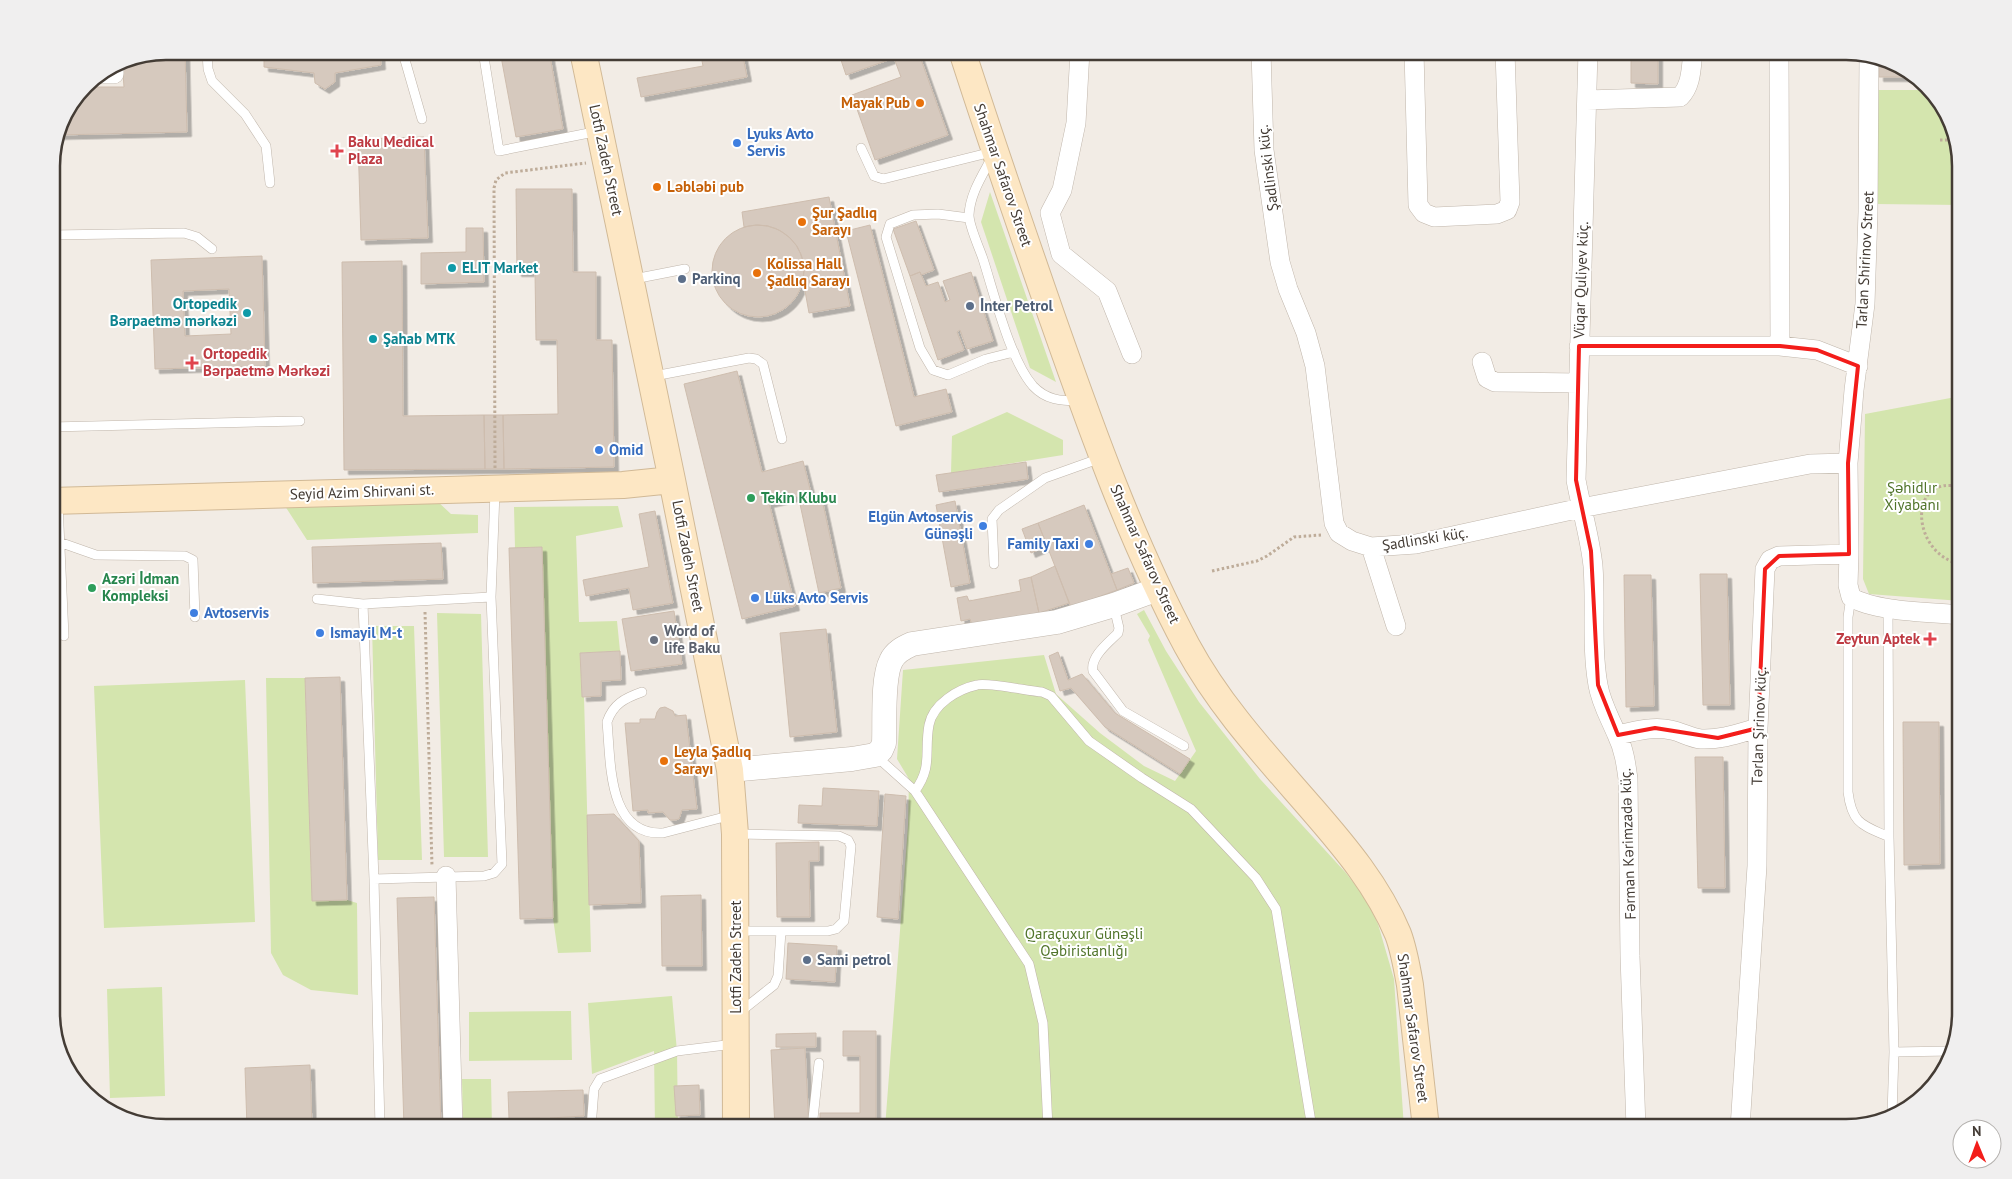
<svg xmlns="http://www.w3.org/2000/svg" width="2012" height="1179" viewBox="0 0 2012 1179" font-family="'PT Sans',sans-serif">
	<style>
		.green { fill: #d4e5ae }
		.building { fill: #d6c9be; stroke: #cebdae; fill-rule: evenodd; filter: url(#shadow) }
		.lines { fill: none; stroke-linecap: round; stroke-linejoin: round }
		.service-casing { stroke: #c0b6ab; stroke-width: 10 }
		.minor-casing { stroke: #c0b6ab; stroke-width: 20 }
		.tertiary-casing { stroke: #c0b6ab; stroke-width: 25 }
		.secondary-casing { stroke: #d1b996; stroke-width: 28 }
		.path { stroke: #beac99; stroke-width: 3; stroke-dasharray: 2.5 2.5; stroke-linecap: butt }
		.service { stroke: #fff; stroke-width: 9 }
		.minor { stroke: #fff; stroke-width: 19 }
		.tertiary { stroke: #fff; stroke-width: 24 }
		.secondary { stroke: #fde7c4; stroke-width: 26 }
		.marked { fill: none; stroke: #f31d1a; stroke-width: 4; stroke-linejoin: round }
		.food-dot { fill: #e8710a; stroke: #fff; stroke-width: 2 }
		.shop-dot { fill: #3f7fe0; stroke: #fff; stroke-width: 2 }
		.health-dot { fill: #e0444e; stroke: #fff; stroke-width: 2 }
		.culture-dot { fill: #0f9aa8; stroke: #fff; stroke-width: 2 }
		.service-dot { fill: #5c6f8a; stroke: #fff; stroke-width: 2 }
		.leisure-dot { fill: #2e9e5b; stroke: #fff; stroke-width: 2 }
		.worship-dot { fill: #6b7280; stroke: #fff; stroke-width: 2 }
		.labels { text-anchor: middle; stroke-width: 4; stroke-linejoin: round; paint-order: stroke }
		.food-label { font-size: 15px; font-weight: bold; fill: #c56008; stroke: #fff; text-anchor: start }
		.shop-label { font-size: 15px; font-weight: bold; fill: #366cbe; stroke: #fff; text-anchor: start }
		.health-label { font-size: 15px; font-weight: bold; fill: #be3a42; stroke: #fff; text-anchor: start }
		.street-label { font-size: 15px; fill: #443c35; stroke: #fff }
		.culture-label { font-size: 15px; font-weight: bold; fill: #0d838f; stroke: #fff; text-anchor: start }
		.service-label { font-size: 15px; font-weight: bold; fill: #4e5e75; stroke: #fff; text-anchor: start }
		.park-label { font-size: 15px; fill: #50742a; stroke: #fff }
		.leisure-label { font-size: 15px; font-weight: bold; fill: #27864d; stroke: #fff; text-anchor: start }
		.worship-label { font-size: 15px; font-weight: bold; fill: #5b616d; stroke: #fff; text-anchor: start }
		.rim { fill: none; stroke: #443c35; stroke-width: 2.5 }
	</style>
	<defs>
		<filter id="shadow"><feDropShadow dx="4.5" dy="4.5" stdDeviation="0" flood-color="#0004"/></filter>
	</defs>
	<rect width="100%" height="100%" fill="#f2ece5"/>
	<path class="green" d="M1878,90H1927L1945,108L1961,159V205L1875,204Z
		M990,192L1056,382L1030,368L981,222Z
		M1961,396V601L1869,594L1863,579L1865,414Z
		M1007,412L1063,440V455L951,473L952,436Z
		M437,501L451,514L478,515V533L307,540L285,506Z
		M618,506L623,527L576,536L579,622L617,621L620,651L580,653L582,697H584L591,952L558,953L553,918L542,547L515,548L514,507Z
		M1144,610L1166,651L1199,702L1260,779L1346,873L1366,899L1378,924L1394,979L1404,1128H885L908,825L909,779L897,759L903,670L1044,655L1056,694L1100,733L1144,766L1175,781L1196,751L1148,640L1150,636L1137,614Z
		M437,613L481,614L488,857H444Z
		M372,626H414L422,860H378Z
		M266,678H305L312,901L347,900L357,903L358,995L311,990L283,975L271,953Z
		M245,680L255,922L104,928L94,686Z
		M162,987L165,1096L110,1098L107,989Z
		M672,996L677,1051L678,1128H655L654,1051L592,1074L588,1003Z
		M571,1011L572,1060L469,1061V1012Z
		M462,1079H491L492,1128H463Z"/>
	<path class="building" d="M166,51H185L187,132L57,135L60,122L83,87H124L122,60Z
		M264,51H380L381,65L335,73V82L325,89L315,83L314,73L264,67Z
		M500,51H549L563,129L516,137Z
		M700,51H742L747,77L641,97L637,78L703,66Z
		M838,51H918L948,135L875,160L852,95L901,77L894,58L846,75Z
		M1631,51H1658V84L1631,83Z
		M1879,60L1903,66L1913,77H1879Z
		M424,137L428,238L361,240L358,139Z
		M54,149L55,162H51V159Z
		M516,189H572L573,272H596V340H612L614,467L504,469L503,415L558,414L557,340H536L535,272H517Z
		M829,197L850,306L809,313L803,280L804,268L802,257L797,246L789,237L779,230L768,226L756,225L744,227L742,212Z
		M916,221L934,270L921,275L920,272L910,276L893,229Z
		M870,225L914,397L946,389L952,412L896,426L846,231Z
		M712 271a46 46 0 1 1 92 0a46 46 0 1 1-92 0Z
		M466,228H483L484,282L421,284V253L466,252Z
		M262,256L265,366L155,369L151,260ZM229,289L231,334L185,336L183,291Z
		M402,261L403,416L484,415L485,469L344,470L342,262Z
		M920,272L926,286L938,282L945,302L950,300L943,281L971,272L993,341L967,349L960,330L957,332L964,350L938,360L910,276Z
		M737,371L762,472L803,461L811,493L769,503L795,606L742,619L684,384Z
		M484,415H503L504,469H485Z
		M1026,462L1028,479L939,492L936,475Z
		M822,499L841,588L819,593L800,504Z
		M955,501L970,583L951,587L936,505Z
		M1084,505L1117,590L1071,607L1038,523Z
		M655,511L673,603L633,610L629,588L586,596L583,580L649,567L639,514Z
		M1038,523L1047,546L1031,553L1022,529Z
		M441,543L443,579L313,583L312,547Z
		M542,547L553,918L520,919L509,548Z
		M1055,566L1069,603L1039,613L1031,577Z
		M1128,568L1134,583L1117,590L1111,574Z
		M1700,574H1727L1730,705H1703Z
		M1624,575H1651L1654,706L1626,707Z
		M1031,577L1039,613L972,625L970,619L961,621L957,598L967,596L969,601L1021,591L1019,580Z
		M674,611L682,664L631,671L622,619Z
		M826,629L837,732L790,737L780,633Z
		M620,651L621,680L601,681V696L582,697L580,653Z
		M1058,652L1068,680L1082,674L1115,713L1190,759L1180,774L1105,727L1071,688L1060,691L1049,656Z
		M340,677L347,900L312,901L305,678Z
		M665,707L673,711L675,716L686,715L697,809L682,810L679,819L675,820H670L663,812L648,813V810L633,811L625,723H640V719H655L657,712L660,708Z
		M1903,722H1939L1940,864L1904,865Z
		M1695,757H1723L1725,888H1698Z
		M823,788L879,791L877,826L798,823L799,805L822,806Z
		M885,794L906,796L898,919L877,917Z
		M614,814L639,841L641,903L589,905L587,815Z
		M819,842V861H809L810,917H777L776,843Z
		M1961,861V1004H1954L1953,862Z
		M701,895L702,966H662L661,896Z
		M434,897L441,1128H404L397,898Z
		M788,943L837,946L835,982L786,979Z
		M51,1018H56V1035L51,1020Z
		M843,1031H876V1125H820V1113H860V1056H843Z
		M816,1033V1047H776V1034Z
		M805,1048L809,1128H775L771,1050Z
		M310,1065L312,1128H247L245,1068Z
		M699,1085L700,1115L676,1116L674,1086Z
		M583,1090L584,1116L550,1118V1128H540V1118L509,1119L508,1092Z
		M700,1121L701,1128H671V1122Z
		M636,1123L637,1128H610V1124Z"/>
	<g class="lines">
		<g class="service-casing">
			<path id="service" d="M207,51L208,69L212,81L245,114L266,146L270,183
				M409,51L405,60L422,119
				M483,51L499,151L599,131
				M861,148L874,176L883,179L992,152
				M991,159C982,176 970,194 969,215C969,226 979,247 983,259C994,293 1010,360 1033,386C1046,400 1061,401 1079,401
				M969,218L938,214L913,215L890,224L886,237L920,348L933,370L948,375L986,359L1014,352
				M51,235L184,233L197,237L212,249
				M634,279L685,269
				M654,376L749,358L756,359L763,364L782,439
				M51,427L300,421
				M58,504L64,636
				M59,542L96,555L185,556L193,560L195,617
				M994,564L992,519L999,510L1045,478L1101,458
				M1851,597L1848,617V792C1852,824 1862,825 1889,837
				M317,599L363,604L491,597L495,492
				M363,604L374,879L380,1128
				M1114,607L1119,628L1118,633C1108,643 1090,657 1093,671L1123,711L1184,746
				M1888,608L1889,837L1894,1052L1892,1115
				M642,692C625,698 613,704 607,722C611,761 607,836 663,833L732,815
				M876,756L915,791L1029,964L1043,1023L1048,1128
				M915,791C933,766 924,752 929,725C933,704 958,689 977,685C988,682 1028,691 1042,692L1051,696L1089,741L1142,778L1191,809L1256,878L1276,909L1312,1128
				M374,879L484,876L494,873L502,864L491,597
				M738,931H828L836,929L844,921L851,846L848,840L839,836L738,834
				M740,1012L774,985L778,976L781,931
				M1894,1052L1951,1051
				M591,1128L594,1089L600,1079L677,1051L734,1044
				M812,1128L819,1063"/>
		</g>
		<g class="minor-casing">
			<path id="minor" d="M1080,51L1076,123L1062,190L1050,213L1061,254L1107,291L1132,354
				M1261,51L1264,150L1280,262L1288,289L1306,333L1315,366L1334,523L1339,533L1352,541L1371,547L1416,544L1581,508L1810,464L1848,463L1849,554
				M1414,51L1418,205L1424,213L1434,217L1497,214L1507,210L1510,202L1505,51
				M1588,51L1576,480C1581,508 1590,537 1593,566C1596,605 1591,645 1598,685C1601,703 1610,718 1617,735C1624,749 1626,764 1628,779L1630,956L1636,1128
				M1779,51L1780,346
				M102,74H114V65
				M1587,100L1680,97C1692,85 1691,67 1693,51
				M1579,346H1780L1817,350L1858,366
				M1482,362L1487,378L1495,382L1578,383
				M1848,463L1854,390L1865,304L1868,212L1869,57
				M1371,547L1396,626
				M1618,735C1635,731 1653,726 1671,730C1682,732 1690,738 1701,739C1721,740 1740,733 1758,728
				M446,876L453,1128
				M1740,1128L1757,866L1758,728L1765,569L1770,560L1779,556L1849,554L1848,585L1851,597C1875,612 1931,612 1961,615"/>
		</g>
		<g class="tertiary-casing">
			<path id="tertiary" d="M730,770L852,759L875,755L881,750L884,743C885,722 882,678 891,661C895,652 903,648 912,644L1057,622L1114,605L1158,589"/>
		</g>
		<g class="secondary-casing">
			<path id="secondary" d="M583,51L672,480L730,770L735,834L736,1128
				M962,51C991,141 1022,231 1053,320C1092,431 1132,543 1187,646C1220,707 1267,757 1312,809C1345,847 1378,886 1398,934C1404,950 1407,968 1410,985L1426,1128
				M51,501L623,485L672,480"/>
		</g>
		<path class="path" d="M1940,140H1955
			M495,468L494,188L496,180L505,173L586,163
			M1961,487C1905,473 1912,556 1961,564
			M1212,571L1257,561L1267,556L1294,537L1321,535
			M425,612L432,866"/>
		<use href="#service" class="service"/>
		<use href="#minor" class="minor"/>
		<use href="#tertiary" class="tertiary"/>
		<use href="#secondary" class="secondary"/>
	</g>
	<path class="marked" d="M1579,346H1780L1817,350L1858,366L1848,463L1849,554L1779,556L1765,569L1758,728L1718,738L1655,728L1618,735L1598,685L1591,551L1576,480Z"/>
	<g class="food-dot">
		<circle cx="920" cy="103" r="5"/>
		<circle cx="657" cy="187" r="5"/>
		<circle cx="802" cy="222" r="5"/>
		<circle cx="757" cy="273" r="5"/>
		<circle cx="664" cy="761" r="5"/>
	</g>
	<g class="shop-dot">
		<circle cx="737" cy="143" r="5"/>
		<circle cx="599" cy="450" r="5"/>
		<circle cx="983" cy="526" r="5"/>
		<circle cx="1089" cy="544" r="5"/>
		<circle cx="755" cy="598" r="5"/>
		<circle cx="194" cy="613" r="5"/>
		<circle cx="320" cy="633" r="5"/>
	</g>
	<g class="health-dot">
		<path d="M334.5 143.5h5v5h5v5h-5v5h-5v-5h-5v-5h5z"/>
		<path d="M189.5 355.5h5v5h5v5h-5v5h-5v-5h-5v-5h5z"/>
		<path d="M1927.5 631.5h5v5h5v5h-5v5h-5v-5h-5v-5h5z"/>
	</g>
	<g class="culture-dot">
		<circle cx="452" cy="268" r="5"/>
		<circle cx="247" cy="313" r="5"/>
		<circle cx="373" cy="339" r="5"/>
	</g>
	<g class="service-dot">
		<circle cx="682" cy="279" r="5"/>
		<circle cx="970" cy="306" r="5"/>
		<circle cx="807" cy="960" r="5"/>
	</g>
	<g class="leisure-dot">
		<circle cx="751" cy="498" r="5"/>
		<circle cx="92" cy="588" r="5"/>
	</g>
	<circle class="worship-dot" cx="654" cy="640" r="5"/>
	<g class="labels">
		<g class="food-label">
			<text x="910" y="108" text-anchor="end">Mayak Pub</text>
			<text x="667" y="192">Ləbləbi pub</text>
			<text x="812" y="218">Şur Şadlıq<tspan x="812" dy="17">Sarayı</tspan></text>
			<text x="767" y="269">Kolissa Hall<tspan x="767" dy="17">Şadlıq Sarayı</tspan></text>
			<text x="674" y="757">Leyla Şadlıq<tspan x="674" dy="17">Sarayı</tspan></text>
		</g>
		<g class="shop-label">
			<text x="747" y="139">Lyuks Avto<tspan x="747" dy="17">Servis</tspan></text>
			<text x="609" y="455">Omid</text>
			<text x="973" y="522" text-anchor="end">Elgün Avtoservis<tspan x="973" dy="17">Günəşli</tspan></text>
			<text x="1079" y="549" text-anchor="end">Family Taxi</text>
			<text x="765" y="603">Lüks Avto Servis</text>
			<text x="204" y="618">Avtoservis</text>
			<text x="330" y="638">Ismayil M-t</text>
		</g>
		<g class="health-label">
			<text x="348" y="147">Baku Medical<tspan x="348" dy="17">Plaza</tspan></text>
			<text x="203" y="359">Ortopedik<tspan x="203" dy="17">Bərpaetmə Mərkəzi</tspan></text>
			<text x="1920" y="644" text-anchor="end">Zeytun Aptek</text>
		</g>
		<g class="street-label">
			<text transform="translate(606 160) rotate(78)" y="5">Lotfi Zadeh Street</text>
			<text transform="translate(1268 168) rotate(-97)" y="5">Şadlinski küç.</text>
			<text transform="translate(1003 175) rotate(71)" y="5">Shahmar Safarov Street</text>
			<text transform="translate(1865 260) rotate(-87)" y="5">Tarlan Shirinov Street</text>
			<text transform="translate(1581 280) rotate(-88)" y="5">Vüqar Quliyev küç.</text>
			<text transform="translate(362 492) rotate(-2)" y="5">Seyid Azim Shirvani st.</text>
			<text transform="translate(1425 539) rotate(-9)" y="5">Şadlinski küç.</text>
			<text transform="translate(1145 554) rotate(66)" y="5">Shahmar Safarov Street</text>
			<text transform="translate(688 556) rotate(79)" y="5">Lotfi Zadeh Street</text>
			<text transform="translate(1759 726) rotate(-88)" y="5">Tərlan Şirinov küç.</text>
			<text transform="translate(1628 844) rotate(-92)" y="5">Fərman Kərimzadə küç.</text>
			<text transform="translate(736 957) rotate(-90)" y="5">Lotfi Zadeh Street</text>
			<text transform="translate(1413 1028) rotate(82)" y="5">Shahmar Safarov Street</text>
		</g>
		<g class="culture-label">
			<text x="462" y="273">ELIT Market</text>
			<text x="237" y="309" text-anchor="end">Ortopedik<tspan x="237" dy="17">Bərpaetmə mərkəzi</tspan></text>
			<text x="383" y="344">Şahab MTK</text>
		</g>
		<g class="service-label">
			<text x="692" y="284">Parkinq</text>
			<text x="980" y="311">İnter Petrol</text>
			<text x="817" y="965">Sami petrol</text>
		</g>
		<g class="park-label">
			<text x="1912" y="493">Şəhidlır<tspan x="1912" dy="17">Xiyabanı</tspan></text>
			<text x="1084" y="939">Qaraçuxur Günəşli<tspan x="1084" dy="17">Qəbiristanlığı</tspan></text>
		</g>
		<g class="leisure-label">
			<text x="761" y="503">Tekin Klubu</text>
			<text x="102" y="584">Azəri İdman<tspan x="102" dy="17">Kompleksi</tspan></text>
		</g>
		<g class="worship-label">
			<text x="664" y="636">Word of<tspan x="664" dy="17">life Baku</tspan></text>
		</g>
	</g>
	<path d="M0 0H2012V1179H0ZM166 60H1846A106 106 0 0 1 1952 166V1013A106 106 0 0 1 1846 1119H166A106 106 0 0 1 60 1013V166A106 106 0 0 1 166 60Z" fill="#f0efef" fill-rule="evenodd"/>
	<path class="rim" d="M166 60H1846A106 106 0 0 1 1952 166V1013A106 106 0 0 1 1846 1119H166A106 106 0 0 1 60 1013V166A106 106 0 0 1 166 60Z"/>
	<g transform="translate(1977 1144) rotate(359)"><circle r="24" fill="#ffffff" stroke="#b4b1ae"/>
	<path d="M0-4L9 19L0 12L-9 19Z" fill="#f31d1a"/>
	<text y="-8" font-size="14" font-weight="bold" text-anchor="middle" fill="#443c35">N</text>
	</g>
</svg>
